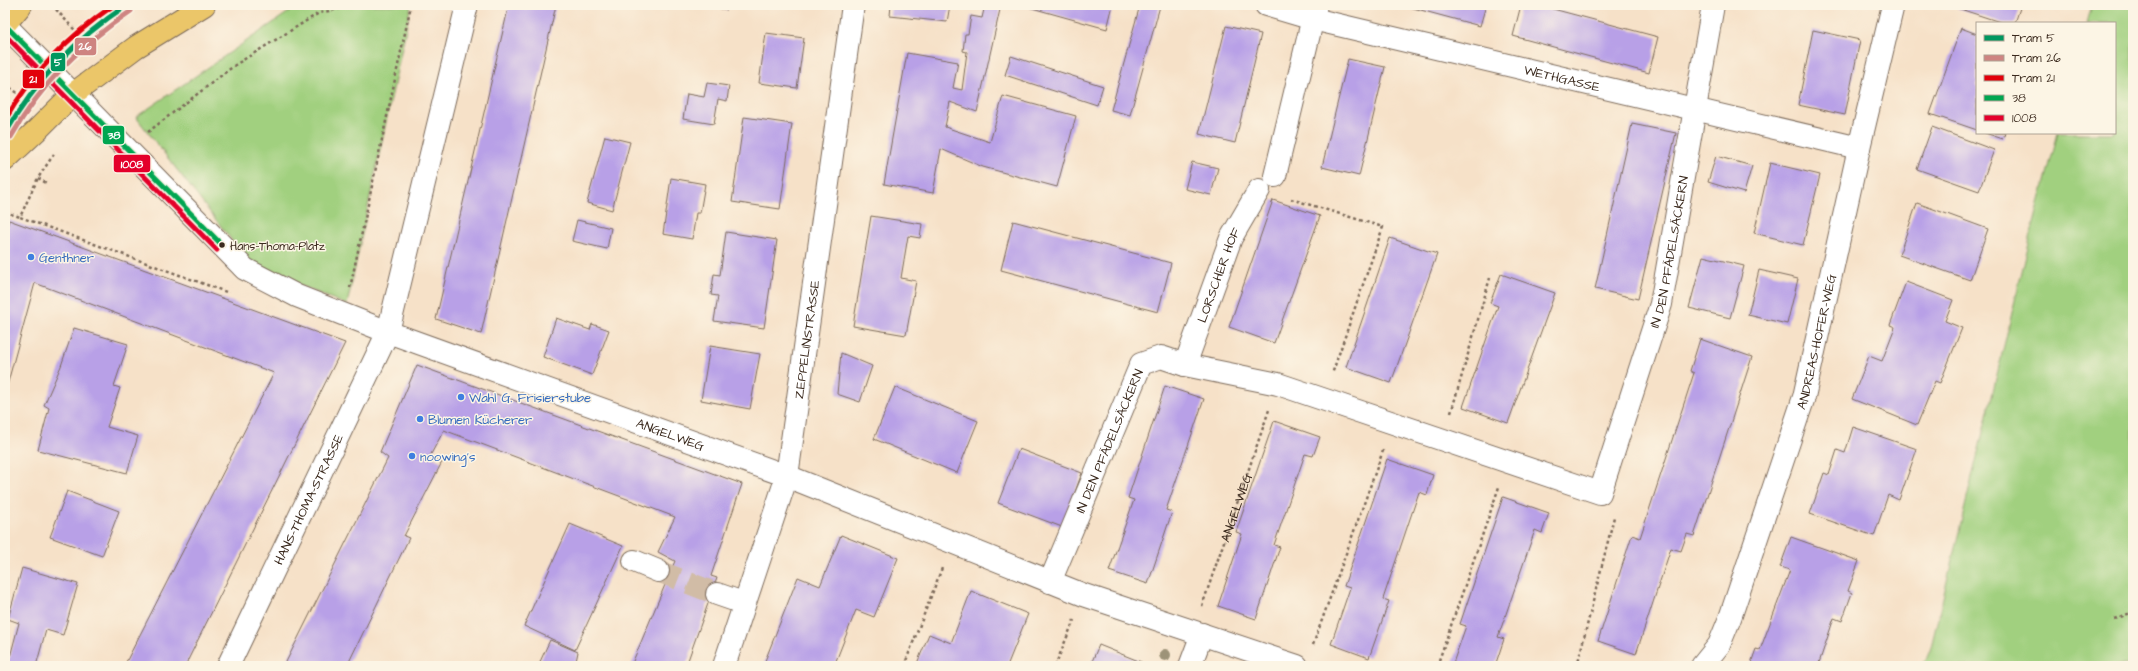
<svg xmlns="http://www.w3.org/2000/svg" width="2138" height="671" viewBox="0 0 2138 671" font-family="'Architects Daughter',sans-serif">
	<style>
		.green { fill: #a1d07f; stroke: #6e7d4e }
		.building { fill: #b8a0e7 }
		.lines { fill: none; stroke-linecap: round; stroke-linejoin: round }
		.minor-tunnel { stroke: #d1bca6; stroke-width: 22; stroke-dasharray: 22 11; stroke-linecap: butt }
		.minor-casing { stroke: #7c6a5a; stroke-width: 24 }
		.major-casing { stroke: #7c6a5a; stroke-width: 24 }
		.path { stroke: #7c6a5a; stroke-width: 2.5; stroke-dasharray: 3 3; stroke-linecap: butt }
		.minor { stroke: #fff; stroke-width: 22 }
		.major { stroke: #ebc669; stroke-width: 22 }
		.bus-1-casing { stroke: #fcf5e5; stroke-width: 8 }
		.bus-2-casing { stroke: #fcf5e5; stroke-width: 8 }
		.bus-1 { stroke: #00a651; stroke-width: 5 }
		.bus-2 { stroke: #e4002b; stroke-width: 5 }
		.tram-1-casing { stroke: #fcf5e5; stroke-width: 8 }
		.tram-2-casing { stroke: #fcf5e5; stroke-width: 8 }
		.tram-3-casing { stroke: #fcf5e5; stroke-width: 8 }
		.tram-1 { stroke: #00975f; stroke-width: 5 }
		.tram-2 { stroke: #ce8481; stroke-width: 5 }
		.tram-3 { stroke: #e2000a; stroke-width: 5 }
		.tree { fill: #9d9378 }
		.bus-dot { fill: #3b2a1e; stroke: #fcf5e5; stroke-width: 1.5 }
		.shop-dot { fill: #3f7fe0; stroke: #fcf5e5; stroke-width: 1.5 }
		.labels { text-anchor: middle; stroke-width: 3; stroke-linejoin: round; paint-order: stroke }
		.bus-label { font-size: 12px; fill: #3b2a1e; stroke: #fcf5e5; text-anchor: start }
		.street-label { font-size: 13px; fill: #3b2a1e; stroke: #fcf5e5 }
		.shop-label { font-size: 13px; fill: #366cbe; stroke: #fcf5e5; text-anchor: start }
		.line-badge { stroke: #fcf5e5; stroke-width: 1.5 }
		.badge-label { font-size: 11px; text-anchor: middle; font-weight: bold; fill: #fff }
	</style>
	<rect width="100%" height="100%" fill="#fcf5e5"/>
	<filter id="ink" filterUnits="userSpaceOnUse"><feTurbulence type="fractalNoise" baseFrequency=".025" numOctaves="2"/><feDisplacementMap in="SourceGraphic" scale="8" xChannelSelector="R" yChannelSelector="G"/><feConvolveMatrix kernelMatrix="1 2 1 2 8 2 1 2 1" color-interpolation-filters="sRGB"/></filter>
	<filter id="wash" filterUnits="userSpaceOnUse"><feTurbulence type="fractalNoise" baseFrequency=".012" numOctaves="4" result="noise"/><feDisplacementMap in="SourceGraphic" scale="16" xChannelSelector="R" yChannelSelector="G"/><feGaussianBlur stdDeviation="0.9" result="paint"/><feColorMatrix in="noise" values="0 0 0 0 0 0 0 0 0 0 0 0 0 0 0 0 0 1.4 0 .05"/><feComposite in="paint" operator="in"/></filter>
	<g filter="url(#wash)">
		<rect width="100%" height="100%" fill="#f6e1c8"/>
		<path class="green" d="M299,5H411L347,305L251,265L136,117Z
			M2092,5H2133V666H1923L1931,647L2033,226L2058,133H2115V23H2087Z"/>
		<g id="blocks">
			<path class="building" d="M509,5H556L481,334L436,319Z
				M713,5H728L727,10L712,7Z
				M891,5H950L947,22L890,16Z
				M985,5H1001L977,112L950,102L945,127L990,142L1003,96L1076,116L1057,187L983,167L941,149L933,193L884,184L907,53L958,62L953,88L962,90L967,52L963,51L965,34H968L971,16L982,18Z
				M1021,5H1113L1107,29Z
				M1140,5L1160,6L1130,115L1111,110Z
				M1402,5H1486L1480,26Z
				M1521,5H1538L1658,37L1649,73L1513,36Z
				M1948,5H2021L2015,23H2003Z
				M1226,26L1261,34L1235,143L1199,134Z
				M1961,28L1977,34V130L1930,114Z
				M1813,30L1860,40L1845,115L1798,105Z
				M766,33L804,38L797,88L759,83Z
				M1011,56L1103,86L1097,105L1005,75Z
				M1348,59L1385,67L1359,176L1322,167Z
				M707,83L729,86L727,101L718,99L714,124L683,119L687,94L704,97Z
				M744,117L792,124L780,209L732,202Z
				M1632,124L1676,133L1638,299L1595,289Z
				M1932,127L1994,150L1979,191L1917,169Z
				M1985,133H2005L2003,139Z
				M605,136L630,142L612,210L587,203Z
				M1716,156L1752,166L1744,193L1708,182Z
				M1192,162L1218,168L1211,195L1185,189Z
				M1770,163L1820,175L1803,245L1754,233Z
				M671,178L705,184L700,213H696L692,239L663,234Z
				M1273,200L1320,216L1274,343L1229,327Z
				M1917,203L1988,229L1970,280L1899,255Z
				M871,216L922,224L920,238L908,236L901,278L916,281L906,335L853,326Z
				M9,220L345,343L185,666H124L274,373L35,283L5,393V233Z
				M577,220L611,228L607,249L572,241Z
				M1013,221L1171,263L1158,312L1001,270Z
				M726,232L777,240L764,328L714,321L718,296L711,295L714,274L720,275Z
				M1390,238L1437,254L1391,383L1346,367Z
				M1703,256L1744,266L1730,318L1689,308Z
				M1759,270L1798,279L1787,324L1748,315Z
				M1501,274L1555,293L1508,423L1463,407L1498,306L1490,303Z
				M1906,282L1953,300L1945,321L1962,328L1940,383L1935,381L1917,425L1852,399L1869,356L1882,361L1895,327L1890,325Z
				M556,318L590,330L592,324L609,330L592,375L543,357Z
				M74,328L128,344L114,386L120,388L107,427L138,436L127,473L38,450L49,408L44,405L61,366Z
				M1700,339L1752,357L1694,536L1687,534L1681,551L1671,548L1636,654L1598,641L1632,535L1640,538L1694,373L1690,371Z
				M710,346L760,354L750,409L701,400Z
				M841,353L872,366L860,402L837,394Z
				M417,365L742,484L711,576L717,578L686,666H631L675,561L658,552L675,517L444,430L430,456L442,462L404,536L409,538L347,666H284L388,458L380,452Z
				M1165,386L1204,399L1166,510L1172,512L1148,584L1109,571L1134,500L1128,498Z
				M895,387L978,421L957,473L874,439Z
				M1274,421L1320,437L1313,456L1305,454L1274,545L1280,547L1256,619L1218,606L1242,534L1236,532Z
				M1853,427L1917,449L1899,500L1888,495L1874,536L1810,514L1824,473L1829,475L1837,450L1845,453Z
				M1019,449L1082,473L1062,527L998,503Z
				M1387,459L1433,475L1427,495L1419,492L1383,599L1389,601L1369,658L1331,644L1350,588L1344,586Z
				M67,491L119,511L102,556L50,537Z
				M1503,497L1549,513L1542,533L1535,530L1498,637L1504,639L1495,666H1452L1466,626L1460,624Z
				M570,524L623,546L575,650L524,626Z
				M841,535L898,558L874,617L856,610L834,666H763L798,577L820,586Z
				M1791,537L1859,561L1848,591L1852,593L1842,621L1834,618L1818,666H1750L1756,649L1760,650L1790,570L1780,567Z
				M22,568L78,584L63,635L46,630L36,666H5V662L10,657L19,623L8,619Z
				M971,591L1028,614L1007,666H916L929,634L951,643Z
				M550,640L578,652L575,666H538Z
				M1099,645L1151,666H1090Z"/>
		</g>
	</g>
	<g filter="url(#ink)">
		<use href="#blocks" fill-opacity="0" stroke="#7c6a5a" stroke-width="1"/>
		<g class="lines">
			<path class="minor-tunnel" d="M658,571L717,594"/>
			<g class="minor-casing">
				<g id="minor">
					<path id="s2" d="M1266,5L1313,19L1859,148"/>
					<path id="s3" d="M5,25L245,269L297,296L388,332L787,476L1084,595L1297,666"/>
					<path d="M1275,176L1316,5"/>
					<path id="s4" d="M1185,365L1231,238L1259,190"/>
					<path d="M634,561L658,571"/>
					<path id="s5" d="M1050,582L1141,364L1161,357L1185,365L1278,384L1600,493L1661,304L1713,5"/>
					<path d="M717,594L743,603"/>
					<path id="s6" d="M228,666L388,332L467,5"/>
					<path id="s7" d="M724,666L787,476L853,5"/>
					<path d="M1190,666L1202,634"/>
					<path id="s8" d="M1702,666L1719,645L1730,618L1804,397L1859,148L1893,5"/>
				</g>
			</g>
			<g class="major-casing">
				<path id="major" d="M5,24L21,5
					M5,160L36,131L73,94L136,47L204,5"/>
			</g>
			<g class="path">
				<path d="M52,5L91,48"/>
				<path d="M431,5L439,7"/>
				<path d="M5,84L29,101"/>
				<path d="M148,132L235,65L319,13L359,5"/>
				<path d="M54,154L38,178L20,217L229,293"/>
				<path d="M38,178L48,184"/>
				<path d="M1291,199L1383,227L1332,374"/>
				<path d="M5,212L20,217"/>
				<path d="M350,288L411,5"/>
				<path d="M1451,413L1490,278"/>
				<path id="s1" d="M1202,606L1269,410"/>
				<path d="M2115,619L2133,612"/>
				<path d="M1313,645L1384,448"/>
				<path d="M904,666L942,568"/>
				<path d="M1055,666L1074,620"/>
				<path d="M1437,666L1499,487"/>
				<path d="M1577,666L1614,517"/>
			</g>
			<use href="#minor" class="minor"/>
			<use href="#major" class="major"/>
			<g class="bus-1-casing">
				<path id="bus-1" d="M5,25L222,245"/>
			</g>
			<g class="bus-2-casing">
				<path id="bus-2" d="M5,35L217,250"/>
			</g>
			<use href="#bus-1" class="bus-1"/>
			<use href="#bus-2" class="bus-2"/>
			<g class="tram-1-casing">
				<path id="tram-1" d="M5,134C36,80 75,39 127,5"/>
			</g>
			<g class="tram-2-casing">
				<path id="tram-2" d="M11,137C41,84 80,45 131,11"/>
			</g>
			<g class="tram-3-casing">
				<path id="tram-3" d="M5,120C32,73 70,35 114,5"/>
			</g>
			<use href="#tram-1" class="tram-1"/>
			<use href="#tram-2" class="tram-2"/>
			<use href="#tram-3" class="tram-3"/>
		</g>
		<circle class="tree" cx="1165" cy="655" r="6"/>
	</g>
	<circle class="bus-dot" cx="222" cy="245" r="3.5"/>
	<g class="shop-dot">
		<circle cx="31" cy="257" r="4"/>
		<circle cx="461" cy="397" r="4"/>
		<circle cx="420" cy="419" r="4"/>
		<circle cx="412" cy="456" r="4"/>
	</g>
	<g class="labels">
		<g class="bus-label">
			<text x="230" y="250">Hans-Thoma-Platz</text>
		</g>
		<g class="street-label">
			<text dy="5" stroke="none"><textPath href="#s2" startOffset="305">WETHGASSE</textPath></text>
			<text dy="5" stroke="none"><textPath href="#s5" startOffset="969">IN DEN PFÄDELSÄCKERN</textPath></text>
			<text dy="5" stroke="none"><textPath href="#s4" startOffset="96">LORSCHER HOF</textPath></text>
			<text dy="5" stroke="none"><textPath href="#s7" startOffset="338">ZEPPELINSTRASSE</textPath></text>
			<text dy="5" stroke="none"><textPath href="#s8" startOffset="346">ANDREAS-HOFER-WEG</textPath></text>
			<text dy="5" stroke="none"><textPath href="#s3" startOffset="799">ANGELWEG</textPath></text>
			<text dy="5" stroke="none"><textPath href="#s5" startOffset="153">IN DEN PFÄDELSÄCKERN</textPath></text>
			<text dy="5" stroke="none"><textPath href="#s6" startOffset="185">HANS-THOMA-STRASSE</textPath></text>
			<text dy="5" stroke="none"><textPath href="#s1" startOffset="104">ANGELWEG</textPath></text>
		</g>
		<g class="shop-label">
			<text x="39" y="262">Genthner</text>
			<text x="469" y="402">Wahl G. Frisierstube</text>
			<text x="428" y="424">Blumen Kücherer</text>
			<text x="420" y="461">noowing's</text>
		</g>
	</g>
	<g class="line-badge">
		<rect x="74" y="37" width="23" height="19" rx="4" fill="#ce8481"/>
		<rect x="50" y="52" width="16" height="20" rx="4" fill="#00975f"/>
		<rect x="22" y="69" width="23" height="20" rx="4" fill="#e2000a"/>
		<rect x="102" y="125" width="23" height="20" rx="4" fill="#00a651"/>
		<rect x="113" y="154" width="38" height="19" rx="4" fill="#e4002b"/>
	</g>
	<g class="badge-label">
		<text x="85" y="50">26</text>
		<text x="58" y="66">5</text>
		<text x="33" y="83">21</text>
		<text x="114" y="139">38</text>
		<text x="132" y="168">1008</text>
	</g>
	<rect width="2138" height="671" fill="none" stroke="#fcf5e5" stroke-width="20"/>
	<rect x="1976" y="22" width="140" height="112" fill="#fcf5e5" stroke="#afa495"/>
	<rect x="1984" y="35" width="20" height="6" fill="#00975f" stroke="#afa495"/>
	<text x="2012" y="42" font-size="12" fill="#3b2a1e">Tram 5</text>
	<rect x="1984" y="55" width="20" height="6" fill="#ce8481" stroke="#afa495"/>
	<text x="2012" y="62" font-size="12" fill="#3b2a1e">Tram 26</text>
	<rect x="1984" y="75" width="20" height="6" fill="#e2000a" stroke="#afa495"/>
	<text x="2012" y="82" font-size="12" fill="#3b2a1e">Tram 21</text>
	<rect x="1984" y="95" width="20" height="6" fill="#00a651" stroke="#afa495"/>
	<text x="2012" y="102" font-size="12" fill="#3b2a1e">38</text>
	<rect x="1984" y="115" width="20" height="6" fill="#e4002b" stroke="#afa495"/>
	<text x="2012" y="122" font-size="12" fill="#3b2a1e">1008</text>
</svg>
